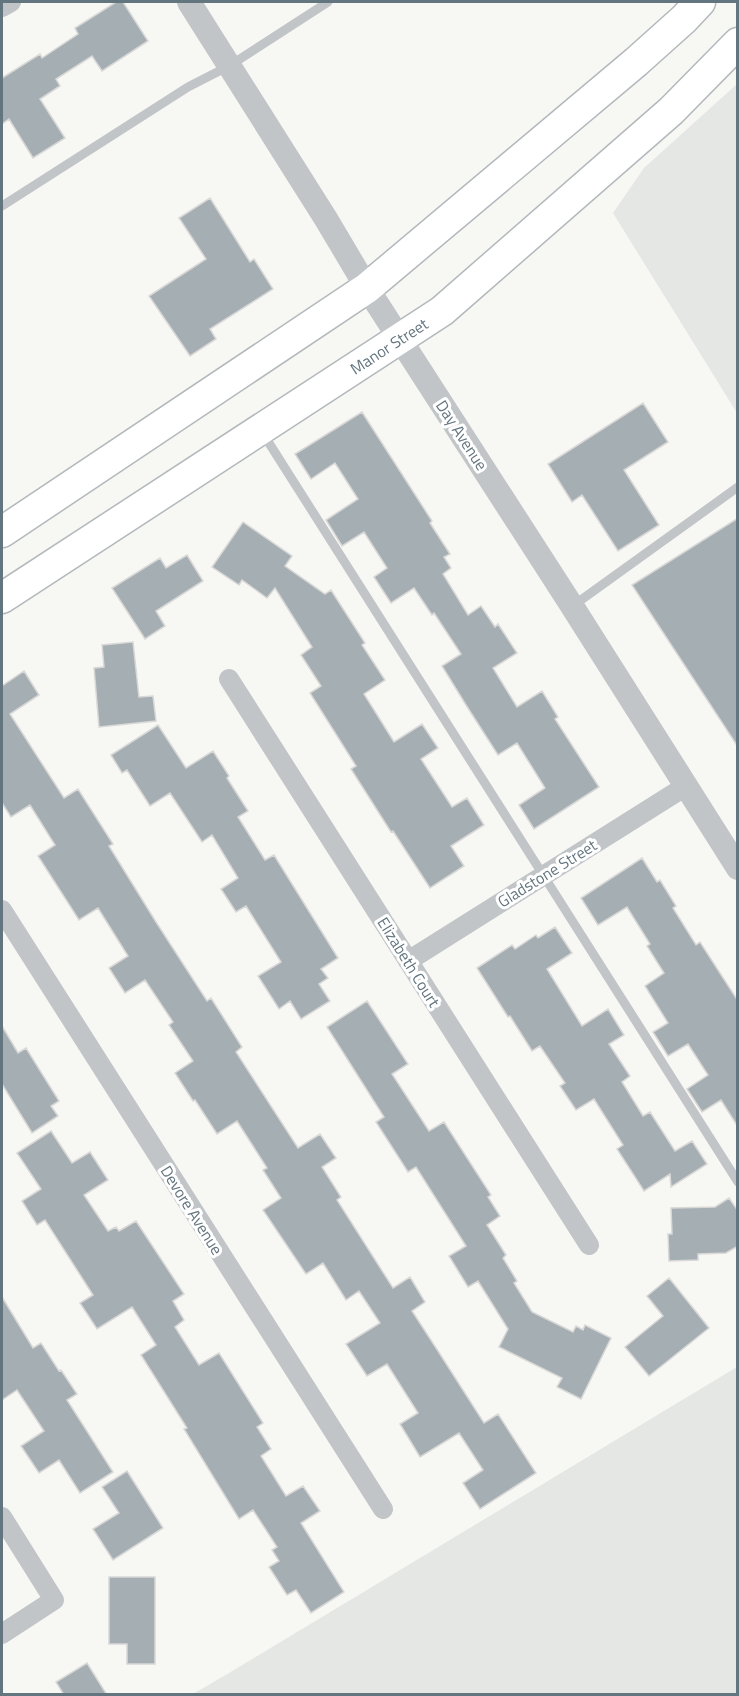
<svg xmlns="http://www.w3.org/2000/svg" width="739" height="1696" viewBox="0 0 739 1696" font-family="'Titillium Web',sans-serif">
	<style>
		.built { fill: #e5e7e5 }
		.building { fill: #a5afb3; stroke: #d9d8d7; stroke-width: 1.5 }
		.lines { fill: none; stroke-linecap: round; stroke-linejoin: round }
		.primary-casing { stroke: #b2b8bb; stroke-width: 33 }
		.service { stroke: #c1c5c8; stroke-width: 9 }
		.minor { stroke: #c1c5c8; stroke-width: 20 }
		.tertiary { stroke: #c1c5c8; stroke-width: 24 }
		.primary { stroke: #fff; stroke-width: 30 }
		.labels { text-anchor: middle; stroke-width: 6; stroke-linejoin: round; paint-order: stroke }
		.street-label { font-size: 16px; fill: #63757e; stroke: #fff }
	</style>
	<rect width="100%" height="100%" fill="#f7f7f4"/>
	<path class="built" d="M737,84V413L613,213L644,168Z
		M737,1367V1694H193L229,1673Z"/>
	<path class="building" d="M116,2H123L148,41L102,71L92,56L56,79L60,86L40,99L65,138L33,158L9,119L2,124V78L40,54L42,58L78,34L75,28Z
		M210,198L250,262L254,259L273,289L210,329L216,339L190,356L149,296L206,259L179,218Z
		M643,403L668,442L624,470L659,525L618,551L582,495L572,502L548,464Z
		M362,412L432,521L430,523L450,554L444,557L451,568L443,574L468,615L481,606L495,627L498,624L517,653L493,668L517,707L542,691L558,717L555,719L599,787L534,829L519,805L545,788L517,743L498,755L466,705L442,666L461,654L434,613L432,615L414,588L391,603L374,577L387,568L364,532L342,546L326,520L358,499L335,463L311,479L295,454Z
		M738,518V747L632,585Z
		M243,522L292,556L285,566L325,594L331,590L365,643L362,645L385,680L364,694L394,742L422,724L438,748L421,759L452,807L467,798L484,825L451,846L464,866L430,888L393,831L391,832L351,769L356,766L310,693L321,686L301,655L312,647L275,588L267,598L242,580L239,585L212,567Z
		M187,555L203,581L156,611L165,626L145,639L112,588L160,558L166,568Z
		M133,642L139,697L153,696L156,721L99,727L94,668L104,667L102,645Z
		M24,671L39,695L10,714L64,798L78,789L113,844L109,846L156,922L207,1001L211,998L242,1047L236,1052L298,1148L320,1134L336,1158L322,1167L341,1197L337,1200L393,1288L410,1277L425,1302L412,1311L438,1351L484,1423L498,1414L536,1473L480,1509L463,1483L483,1470L459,1433L420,1457L400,1424L418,1413L387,1364L367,1376L346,1344L380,1323L359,1291L346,1300L323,1263L306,1274L263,1210L281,1198L263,1170L267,1168L237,1121L217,1134L195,1100L193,1101L175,1073L193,1061L169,1025L173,1022L145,980L125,993L109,968L128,956L98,908L79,920L38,856L55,845L30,805L11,817L2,803V686Z
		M158,725L186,768L213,751L229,776L227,778L248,811L238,817L265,860L274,855L338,958L321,969L328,978L319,984L330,1001L301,1019L290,1001L279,1009L258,976L281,962L246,906L236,912L221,889L238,878L212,835L202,842L170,793L150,806L127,770L122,773L111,755Z
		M642,858L657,882L660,880L676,906L673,908L696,945L700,942L738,1001V1127L721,1100L702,1112L687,1089L708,1075L688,1044L668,1056L653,1032L668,1023L645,986L664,973L647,946L650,944L627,907L598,925L581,898Z
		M555,927L572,953L547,969L582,1026L608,1009L624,1035L609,1044L630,1076L622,1082L643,1116L650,1112L675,1151L692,1141L707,1164L671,1187L670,1174L644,1191L617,1149L623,1145L594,1099L576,1110L560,1086L565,1083L540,1046L532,1051L510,1016L508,1017L477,968L512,945L515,949L536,935L538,938Z
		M367,1001L408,1064L392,1074L429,1131L444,1122L491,1195L488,1197L500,1216L487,1225L506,1255L503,1258L517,1281L514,1283L532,1312L573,1332L576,1326L583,1330L585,1325L611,1338L581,1399L557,1387L562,1378L499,1347L508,1329L478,1281L468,1287L449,1256L466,1246L416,1167L408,1172L376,1122L384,1117L327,1027Z
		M2,1026L18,1053L26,1048L59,1101L51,1106L58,1116L32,1133L2,1084Z
		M51,1131L72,1163L90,1152L108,1180L84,1195L108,1231L116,1227L119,1231L136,1221L184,1294L173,1301L184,1320L175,1327L199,1365L219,1353L263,1423L257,1427L271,1449L261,1456L286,1496L303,1486L320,1511L301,1523L344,1592L311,1613L296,1590L287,1595L269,1567L279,1561L272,1550L277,1547L253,1510L239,1519L184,1429L187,1428L141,1355L156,1345L132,1307L97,1329L80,1303L93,1295L45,1220L37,1225L22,1201L41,1189L17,1153Z
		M729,1198L738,1211V1246L726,1253L698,1254V1260L669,1261L668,1234H672L671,1208L715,1207Z
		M669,1278L709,1328L649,1376L625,1347L663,1316L647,1296Z
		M2,1297L33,1348L41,1343L59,1371L61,1370L77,1394L67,1400L113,1472L80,1493L59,1460L39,1473L21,1446L44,1431L17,1390L2,1400Z
		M127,1471L163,1528L113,1560L93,1529L119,1513L102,1487Z
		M109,1577H155V1664H127V1644H109Z
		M87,1663L107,1695H64L56,1682Z"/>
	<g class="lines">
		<g class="primary-casing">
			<path id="primary" d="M2,532L367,288L636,62L684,19L700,2
				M2,598L442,311L671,111L738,43"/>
		</g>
		<path class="service" d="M2,206L188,87L229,66L328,2
			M262,432L738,1182
			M574,605L738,487"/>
		<path class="minor" d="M2,7L11,2
			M229,679L589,1245
			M2,910L383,1509
			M408,961L686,786
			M2,1517L54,1600L2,1634"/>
		<path class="tertiary" d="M189,2L326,219L367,288L572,606L738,868"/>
		<use href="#primary" class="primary"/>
	</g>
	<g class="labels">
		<g class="street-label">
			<text transform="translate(389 346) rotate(-33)" y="6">Manor Street</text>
			<text transform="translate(462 435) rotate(57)" y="6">Day Avenue</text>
			<text transform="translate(547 873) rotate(-32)" y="6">Gladstone Street</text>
			<text transform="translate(409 962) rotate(58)" y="6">Elizabeth Court</text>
			<text transform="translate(192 1210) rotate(58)" y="6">Devore Avenue</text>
		</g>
	</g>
	<rect width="739" height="1696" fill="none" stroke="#63757e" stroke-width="6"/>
</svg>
